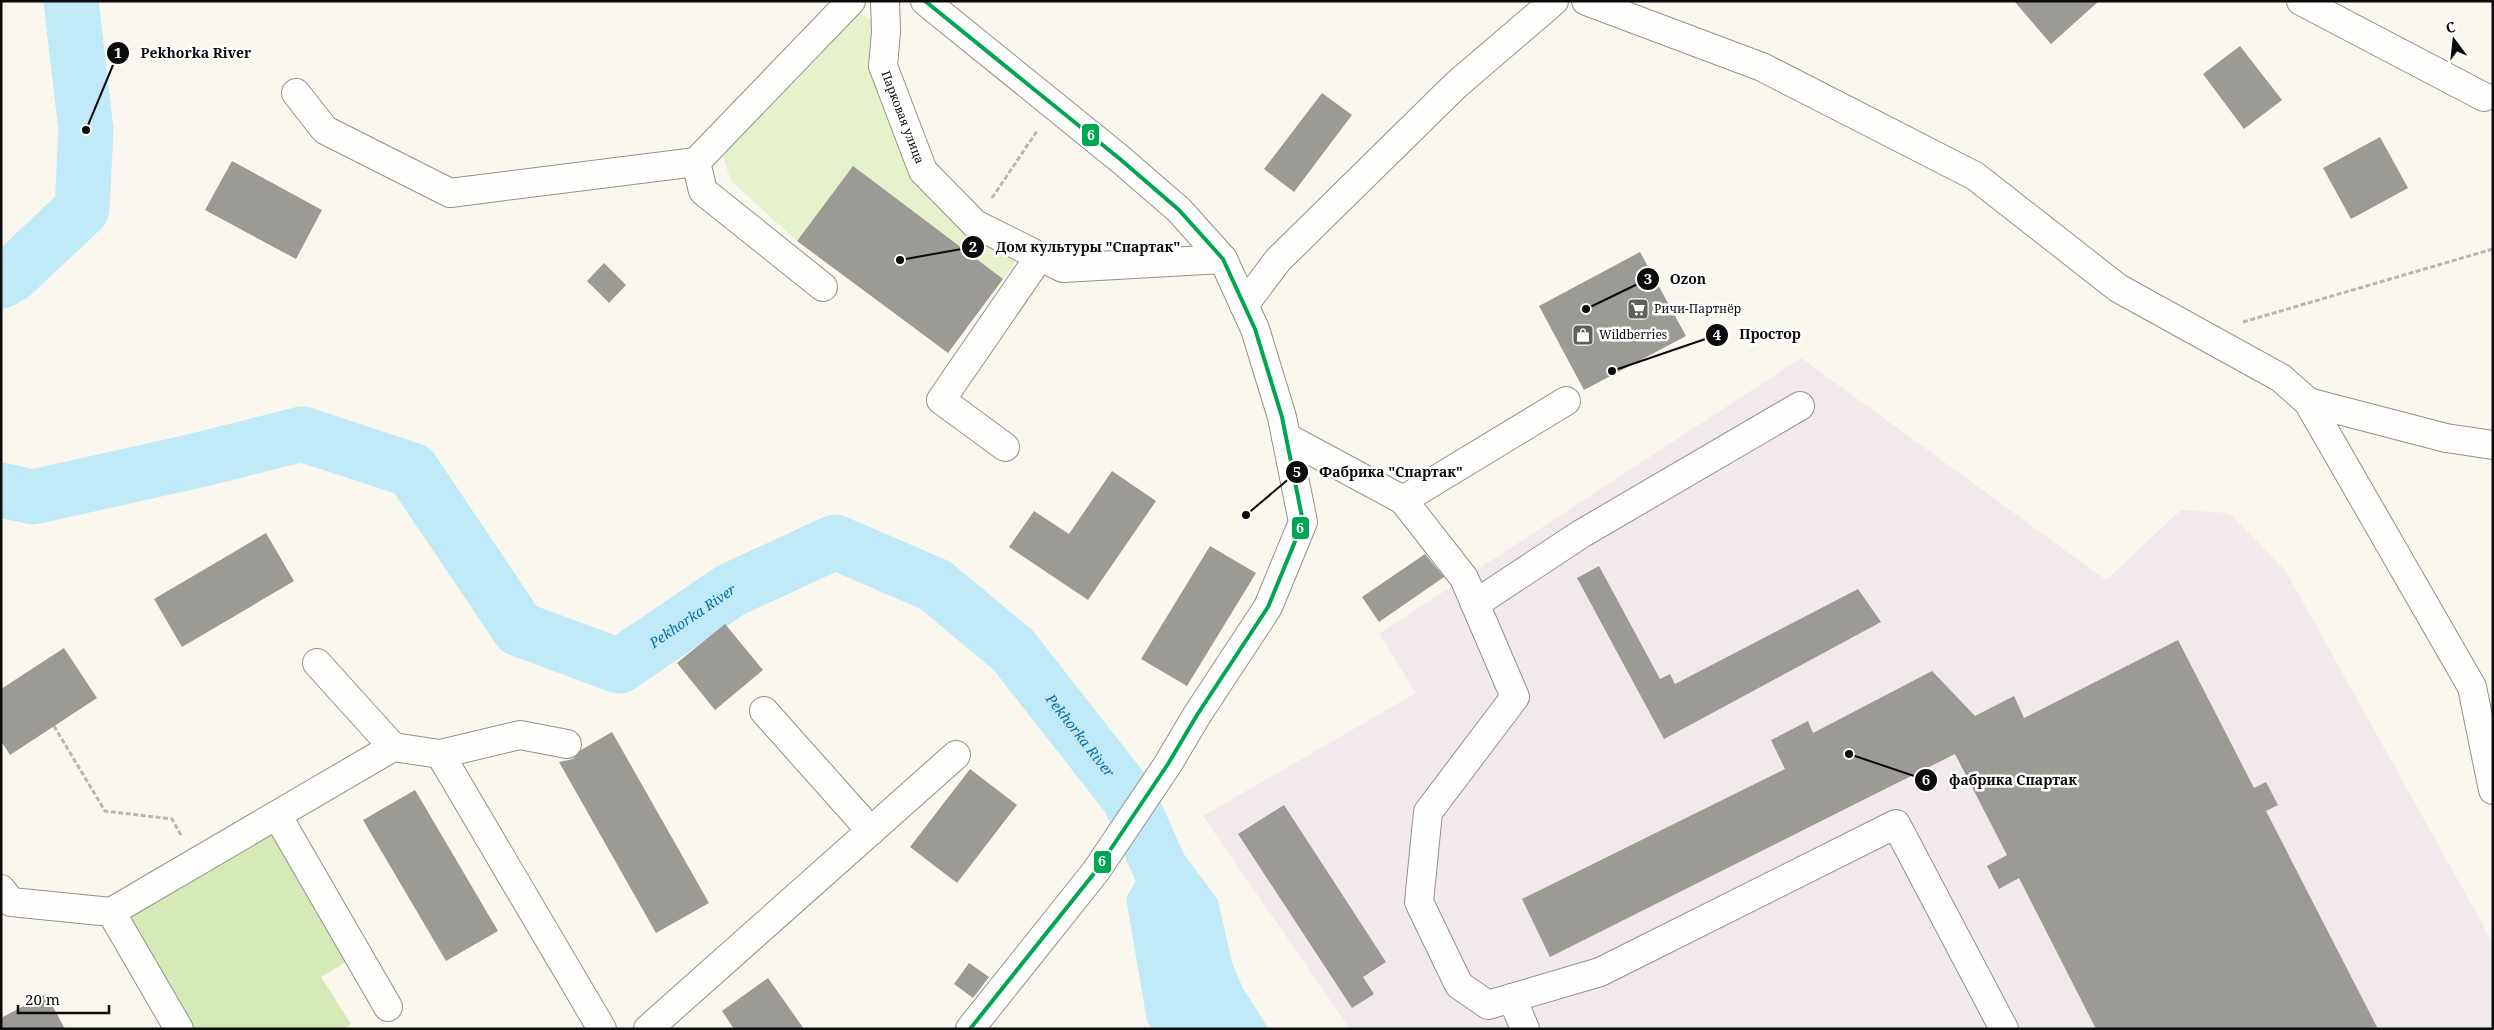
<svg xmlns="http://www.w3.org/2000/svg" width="2494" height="1030" viewBox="0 0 2494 1030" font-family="'Noto Serif',serif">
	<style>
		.industrial { fill: #f1e9ec }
		.green { fill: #e5f2cb }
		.forest { fill: #d6eab8 }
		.water { fill: #c0eaf8 }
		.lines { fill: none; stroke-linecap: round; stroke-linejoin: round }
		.river { stroke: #c0eaf8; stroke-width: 55 }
		.building { fill: #9c9a94 }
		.minor-casing { stroke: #93918d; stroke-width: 30 }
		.path { stroke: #b7b6b5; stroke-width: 3; stroke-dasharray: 5 2.5; stroke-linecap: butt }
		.minor { stroke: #fefefc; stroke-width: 28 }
		.bus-1-casing { stroke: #fff; stroke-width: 8 }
		.bus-1 { stroke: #00a651; stroke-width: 4 }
		.labels { text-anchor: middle; stroke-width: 5; stroke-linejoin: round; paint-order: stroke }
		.street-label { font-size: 12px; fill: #0b0b0b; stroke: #fff }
		.poi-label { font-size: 12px; fill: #0b0b0b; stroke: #fff; text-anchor: start }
		.water-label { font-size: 14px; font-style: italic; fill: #0970a8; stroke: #fff }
		.leader { fill: none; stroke: #0b0b0b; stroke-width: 2 }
		.callout-dot { fill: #0b0b0b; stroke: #fff; stroke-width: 2 }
		.mark-label { font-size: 15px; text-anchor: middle; font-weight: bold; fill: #fff }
		.callout-label { font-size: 14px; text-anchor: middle; font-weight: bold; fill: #0b0b0b; stroke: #fff; stroke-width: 5; stroke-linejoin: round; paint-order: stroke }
		.line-badge { stroke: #fff; stroke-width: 2 }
		.badge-label { font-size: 14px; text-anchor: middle; font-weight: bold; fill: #fff }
	</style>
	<rect width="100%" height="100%" fill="#faf7ee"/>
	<path class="industrial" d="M1801,358L2106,580L2181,510L2229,513L2285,570L2493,943V1029H1350L1203,816L1416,693L1379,634Z"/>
	<path class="green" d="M848,4L886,32L923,171L1024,249L1003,279L853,167L797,241L731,181L724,160L721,136Z"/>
	<path class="forest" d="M277,815L358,955L321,977L351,1024L344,1029H179L111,912Z"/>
	<path class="water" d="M1166,830L1218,900L1235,976L1269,1029H1152L1147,1021L1126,898Z"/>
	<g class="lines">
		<g class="river">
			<path d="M1,281L13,274L82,209L86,130L71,1"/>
			<path id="s1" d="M1,490L33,497L199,460L302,434L412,470L519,629L619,666L731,590L835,542L935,585L1013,650L1129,798L1231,1029"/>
		</g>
	</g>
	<path class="building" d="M2014,1H2099L2051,44Z
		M2240,46L2282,100L2244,129L2203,74Z
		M1322,93L1352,115L1294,192L1264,169Z
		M2380,137L2408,188L2351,219L2323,168Z
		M232,161L322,210L296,259L205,210Z
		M853,166L1003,279L948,353L797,241Z
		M1640,252L1686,336L1584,390L1539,306Z
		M604,263L626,285L609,303L587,281Z
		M1112,471L1156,501L1088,600L1009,547L1034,511L1069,534Z
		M266,533L294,581L182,647L154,599Z
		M1210,546L1256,573L1187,686L1141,659Z
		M1425,554L1444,577L1379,622L1362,597Z
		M1599,566L1660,679L1670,674L1675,684L1858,589L1881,622L1664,739L1577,578Z
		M725,624L763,670L715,710L677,663Z
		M2178,640L2254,788L2266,782L2278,805L2266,811L2378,1029H2096L2019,878L1999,889L1987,866L2007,855L1955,754L1550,957L1522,899L1785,769L1771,740L1808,721L1813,733L1932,671L1975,716L2014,696L2024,718Z
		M64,648L97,698L10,755L1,741V689Z
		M612,732L709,903L656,933L559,762L573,759L581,750Z
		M970,769L1017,805L957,883L910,847Z
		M415,790L498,931L446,961L363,820Z
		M1284,805L1386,962L1363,977L1374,994L1352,1008L1238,834Z
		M969,963L989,977L973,998L954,984Z
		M768,978L804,1029H734L722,1011Z
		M46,994L65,1029H1V1018Z"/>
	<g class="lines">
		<g class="minor-casing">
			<g id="minor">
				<path id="s2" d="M885,1L886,32L883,66L923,171L975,224L1063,268L1223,259"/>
				<path d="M925,1L1120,159L1179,210L1223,259L1255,329L1282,417L1303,522L1268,607L1197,715L1168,764L1096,871L970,1029"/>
				<path d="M1586,1L1762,67L1975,176L2118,288L2281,378L2308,402"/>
				<path d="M2301,1L2484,97"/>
				<path d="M296,93L325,130L450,193L696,162"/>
				<path d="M823,287L703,191L696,162L851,1"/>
				<path d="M1244,305L1278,260L1456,85L1554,1"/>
				<path d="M1286,437L1403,500L1464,578L1515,697L1428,812L1419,902L1459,985L1488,1005L1600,972L1896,824L2004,1029"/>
				<path d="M2493,445L2446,438L2308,402L2472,687L2493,790"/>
				<path d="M1005,447L941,400L1040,256"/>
				<path d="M1403,500L1566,401"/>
				<path d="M1475,604L1581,534L1800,406"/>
				<path d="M317,663L393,747"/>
				<path d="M764,711L871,831"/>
				<path d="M440,754L520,735L567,744"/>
				<path d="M277,815L388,1007"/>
				<path d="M1,889L11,902L111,912L179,1029"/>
				<path d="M111,912L393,747L440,754L602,1029"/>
				<path d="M1512,998L1525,1029"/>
				<path d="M648,1029L956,755"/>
			</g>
		</g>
		<path class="path" d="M992,198L1037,131
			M2243,322L2493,249
			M54,726L105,811L172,819L182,837"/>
		<use href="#minor" class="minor"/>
		<g class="bus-1-casing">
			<path id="bus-1" d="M925,1L1120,159L1179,210L1223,259L1255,329L1282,417L1303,522L1268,607L1197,715L1168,764L1096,871L970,1029"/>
		</g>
		<use href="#bus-1" class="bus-1"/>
	</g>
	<defs>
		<g id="supermarket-square" transform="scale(1.125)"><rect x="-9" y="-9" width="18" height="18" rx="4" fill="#5f5e5a" stroke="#fff"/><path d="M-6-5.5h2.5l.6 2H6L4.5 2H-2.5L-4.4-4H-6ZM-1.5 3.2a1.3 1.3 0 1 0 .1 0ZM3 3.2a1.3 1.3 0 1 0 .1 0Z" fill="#fff"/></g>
		<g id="shop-square" transform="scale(1.125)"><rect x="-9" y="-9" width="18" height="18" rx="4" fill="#5f5e5a" stroke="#fff"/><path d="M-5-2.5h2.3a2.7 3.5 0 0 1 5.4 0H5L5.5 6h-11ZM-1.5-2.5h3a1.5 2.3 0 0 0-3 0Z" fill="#fff"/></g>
	</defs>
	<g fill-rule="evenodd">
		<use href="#supermarket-square" x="1638" y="309"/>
		<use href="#shop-square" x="1583" y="335"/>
	</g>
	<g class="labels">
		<g class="street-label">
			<text dy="4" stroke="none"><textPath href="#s2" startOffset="120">Парковая улица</textPath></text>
		</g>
		<g class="poi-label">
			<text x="1654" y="313">Ричи-Партнёр</text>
			<text x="1599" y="339">Wildberries</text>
		</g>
		<g class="water-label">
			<text dy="5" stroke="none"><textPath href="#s1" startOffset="812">Pekhorka River</textPath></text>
			<text dy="5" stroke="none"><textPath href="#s1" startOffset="1292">Pekhorka River</textPath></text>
		</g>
	</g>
	<path class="leader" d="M86 130L118 53M900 260L973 247M1586 309L1648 279M1612 371L1717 335M1246 515L1297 472M1849 754L1926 780"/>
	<g class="callout-dot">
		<circle cx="86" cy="130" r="5"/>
		<circle cx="900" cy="260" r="5"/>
		<circle cx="1586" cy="309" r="5"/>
		<circle cx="1612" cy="371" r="5"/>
		<circle cx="1246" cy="515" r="5"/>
		<circle cx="1849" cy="754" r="5"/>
		<circle cx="118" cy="53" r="12"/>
		<circle cx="973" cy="247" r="12"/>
		<circle cx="1648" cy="279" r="12"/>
		<circle cx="1717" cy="335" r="12"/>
		<circle cx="1297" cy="472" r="12"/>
		<circle cx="1926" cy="780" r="12"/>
	</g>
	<g class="mark-label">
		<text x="118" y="58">1</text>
		<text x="973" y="252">2</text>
		<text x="1648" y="284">3</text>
		<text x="1717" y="340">4</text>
		<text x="1297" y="477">5</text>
		<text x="1926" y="785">6</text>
	</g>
	<g class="callout-label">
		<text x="196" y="58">Pekhorka River</text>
		<text x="1088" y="252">Дом культуры "Спартак"</text>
		<text x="1688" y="284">Ozon</text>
		<text x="1770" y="339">Простор</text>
		<text x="1391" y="477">Фабрика "Спартак"</text>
		<text x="2013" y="785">фабрика Спартак</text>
	</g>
	<g class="line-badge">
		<rect x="1081" y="123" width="19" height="24" rx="5" fill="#00a651"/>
		<rect x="1291" y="516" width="19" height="24" rx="5" fill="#00a651"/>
		<rect x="1093" y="850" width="19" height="24" rx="5" fill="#00a651"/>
	</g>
	<g class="badge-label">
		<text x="1091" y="140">6</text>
		<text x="1300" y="533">6</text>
		<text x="1102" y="866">6</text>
	</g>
	<rect width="2494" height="1030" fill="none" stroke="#0b0b0b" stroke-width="5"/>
	<g transform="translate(2454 40) rotate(345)" stroke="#ffffff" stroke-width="4" paint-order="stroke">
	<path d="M0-4L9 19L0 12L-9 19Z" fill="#0b0b0b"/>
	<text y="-8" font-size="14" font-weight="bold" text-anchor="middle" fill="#0b0b0b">С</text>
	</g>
	<path d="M18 1005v8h91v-8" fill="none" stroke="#0b0b0b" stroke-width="2.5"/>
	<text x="25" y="1005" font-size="15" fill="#0b0b0b" stroke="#ffffff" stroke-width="4" paint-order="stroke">20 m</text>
</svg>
